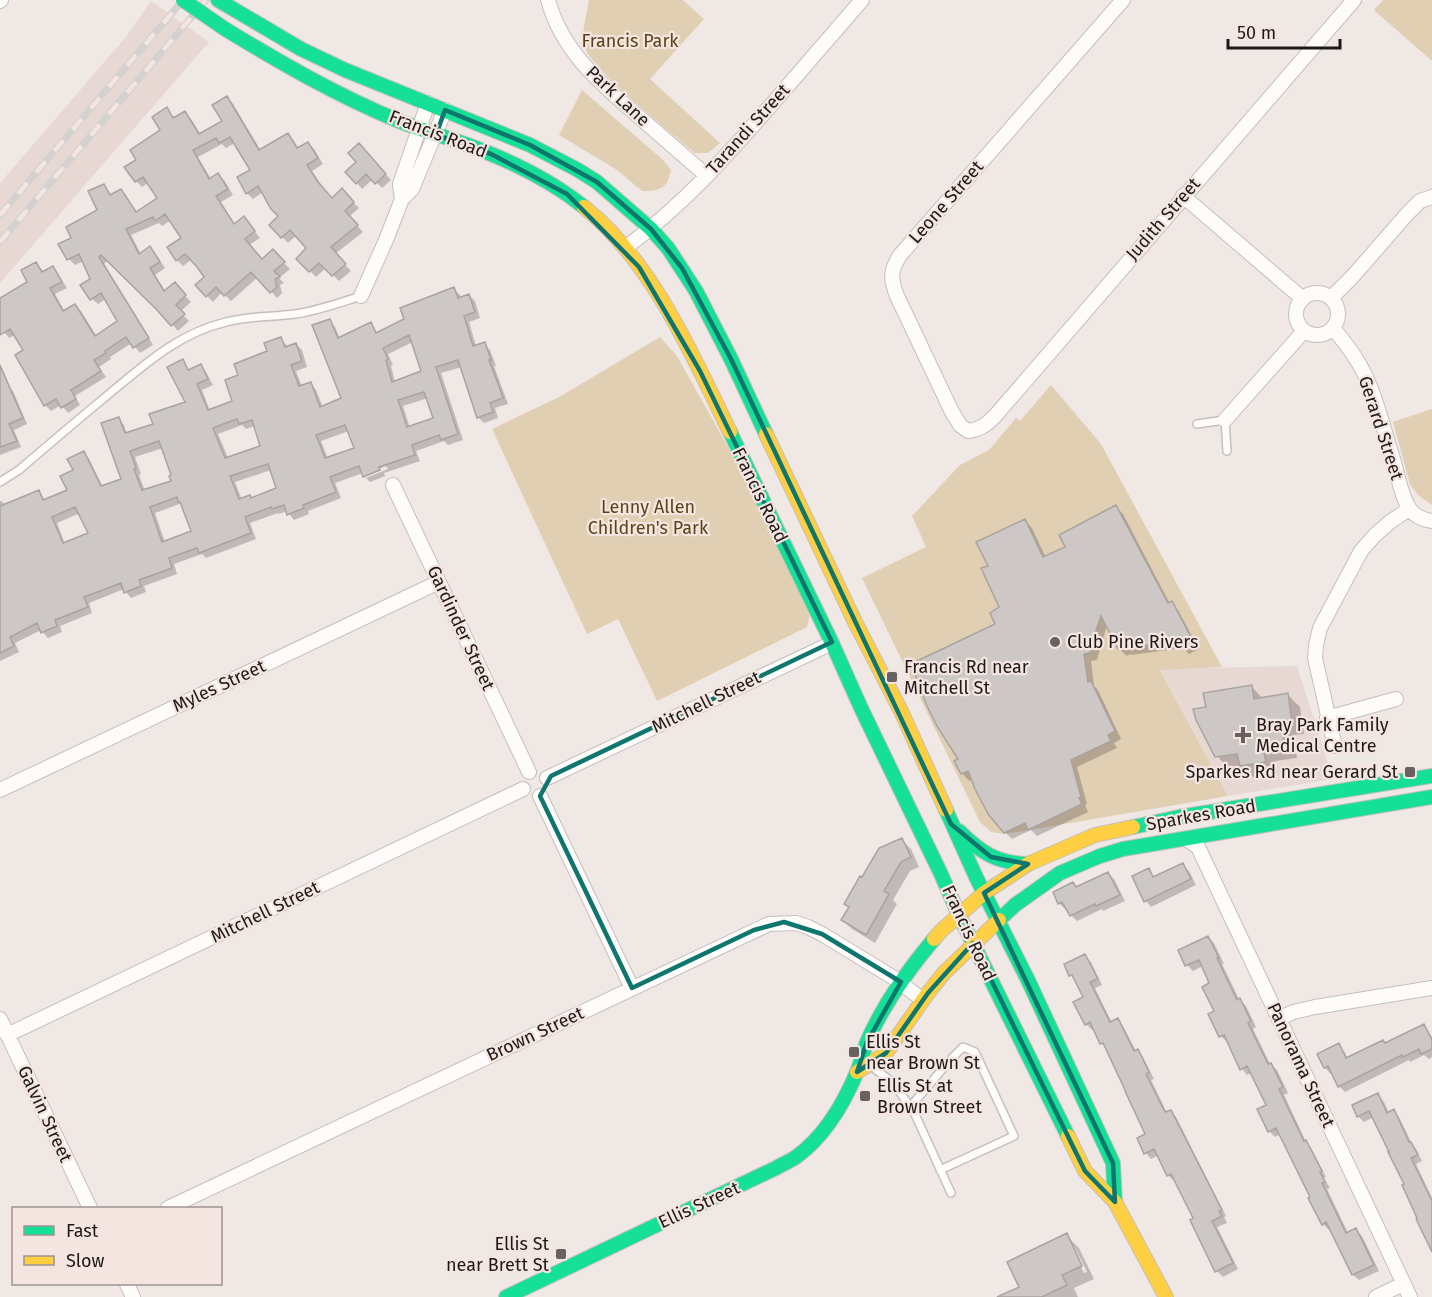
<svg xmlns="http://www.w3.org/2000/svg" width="1432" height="1297" viewBox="0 0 1432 1297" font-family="'Fira Sans',sans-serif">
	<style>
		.built { fill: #e8d8d3 }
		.green { fill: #e0cfb3 }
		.shadow { fill: #0003; fill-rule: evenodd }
		.building { fill: #cdc8c5; stroke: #a8a3a0; stroke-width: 1.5; fill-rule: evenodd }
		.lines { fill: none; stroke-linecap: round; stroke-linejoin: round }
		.lane-casing { stroke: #c5bfbd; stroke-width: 10 }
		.street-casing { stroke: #c5bfbd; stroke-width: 16 }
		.fast-casing { stroke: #c5bfbd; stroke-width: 16 }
		.slow-casing { stroke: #c5bfbd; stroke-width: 16 }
		.lane { stroke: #fdfcfb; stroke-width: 7 }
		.street { stroke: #fdfcfb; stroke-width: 14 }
		.fast { stroke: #16e098; stroke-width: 14 }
		.slow { stroke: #ffcf43; stroke-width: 14 }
		.rail-casing { stroke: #d4d2d1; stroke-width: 7 }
		.rail { stroke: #f4e5e1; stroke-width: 4.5; stroke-dasharray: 14; stroke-linecap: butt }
		.fast-bridge-casing { stroke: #c5bfbd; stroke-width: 16; stroke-linecap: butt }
		.fast-bridge { stroke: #16e098; stroke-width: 14 }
		.marked { fill: none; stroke: #0f766e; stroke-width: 4.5; stroke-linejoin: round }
		.poi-dot { fill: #686160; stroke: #f4e5e1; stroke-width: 2 }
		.labels { text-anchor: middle; stroke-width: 4.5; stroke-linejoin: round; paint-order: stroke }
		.park-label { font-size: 18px; fill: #5a4415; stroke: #f4e5e1 }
		.street-label { font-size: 18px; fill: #1e1918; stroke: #f4e5e1 }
		.poi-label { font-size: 18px; fill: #1e1918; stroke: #f4e5e1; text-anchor: start }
	</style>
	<rect width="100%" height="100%" fill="#f0e8e5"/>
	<path class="built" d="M151,1L209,42L0,283V183L126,37Z
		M1297,666L1333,779L1228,796L1160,669Z"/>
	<path class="green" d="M589,0H683L704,19L650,79L720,143L708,153H695C675,136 589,67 584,46C581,31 587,15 589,0Z
		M1383,0H1432V61L1374,10Z
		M582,90L662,159L671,170C667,189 660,191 642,191L617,170L559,135Z
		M660,337L677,356L738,465L812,606L807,627L657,701L618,619L587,634L492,429L561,396Z
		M1051,385L1101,444L1222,667L1160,670L1228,796L1005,834L991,832L980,822L862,578L926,547L912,516L960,465L989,450L1016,418L1020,421Z
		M1432,409V505L1418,495L1410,484L1393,422Z"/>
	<path class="shadow" d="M227,98L233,104L261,151L288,135L294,141L299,149L308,144L314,149L323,164L312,171L324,189L332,200L342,191L359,208L349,217L363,232L335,254L351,271L339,281L326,268L316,277L298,259L308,248L297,235L288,243L271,225L280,216L263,192L253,199L247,193L252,171L235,143L226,148L222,144L198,157L211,179L218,175L224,180L233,195L221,202L235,225L244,218L260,238L249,245L263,260L273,251L290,269L279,278L284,283L280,285L282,293L277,298L258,277L231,301L222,292L213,302L207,296L206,277L192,259L183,266L177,260L183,238L171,220L162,226L159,223L131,235L141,254L150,248L155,253L165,268L155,275L166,292L180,290L191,302L180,312L189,321L178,331L159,309L108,260L104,264L153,345L140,353L132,343L110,357L111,359L99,367L106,377L75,396L80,405L68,413L61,405L51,411L45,405L17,356L25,351L15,335L9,338L0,327V300L29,282L36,264L44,272L52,268L58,274L67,288L55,294L65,312L75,306L81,311L97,337L119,322L106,299L98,304L92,299V279L84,261L75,265L69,259L74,238L99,211L104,186L112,196L121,191L127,197L137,213L159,199L148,183L142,187L136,181L138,161L163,131L167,109L175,119L185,113L191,119L201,135L224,121Z
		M364,151L391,180L382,188L373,179L362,189L357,183L358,162Z
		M454,289L460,295L461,298L469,295L475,301L480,318L469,322L476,346L484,344L490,350L496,366H494L508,404L495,408L498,418L484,423L478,417L462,367L441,373L463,440L448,445L444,441L416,451L420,461L384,473L385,476L370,482L366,478L388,469L386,466L365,475V478L363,473L335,483L341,498L308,511L309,514L294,520L287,511L279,514L278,513L250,523L256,539L206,558L202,554L174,564L177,574L144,586L146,592L131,598L126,592L124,589L89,603L92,613L60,626L62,632L48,638L41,630L15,643L19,652L0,661V501H1L6,505L39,492L46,501L69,491L75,471L84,453L89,459L103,487L123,480L118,419L124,425L127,434L155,425L187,403L183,361L190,371L200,366L206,372L213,385L202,390L210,411L234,401L240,376L269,352L281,339L288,347L296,344L302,350L307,367L296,371L302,387L310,384L316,390L323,407L343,399L329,321L335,327L340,339L370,324L378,334L406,320ZM413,342L423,372L395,382L391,366L393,365L388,354ZM428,398L435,419L410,428L403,406ZM242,425L246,429L255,426L262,447L228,458L218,434ZM349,431L355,449L328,459L321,441ZM163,448L173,476V482L145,491L139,475L141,474L135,457ZM271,470L278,489L252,499L242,500L235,482ZM182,503L193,532L165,542L155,513ZM80,513L91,533L65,544L57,523Z
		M7,385L13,391L27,424L14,430L21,447L0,455V388Z
		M1116,507L1123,514L1170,604L1171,603L1178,610L1199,649L1189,654L1183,648L1131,655L1130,654L1127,656L1119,649L1107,625L1097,660L1091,661L1094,686L1098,690L1121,739L1114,743L1117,748L1077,767L1087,804L1085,805L1088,812L1037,836L1031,830L1012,839L1005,832L973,779L969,781L962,773L960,759L997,624L1001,607L990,567L1025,521L1032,528L1046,558L1067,548Z
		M1252,687L1263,699L1287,694L1300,707L1304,734L1293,735L1297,758L1275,761L1277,774L1254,778L1243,767L1229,769L1217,756L1207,708Z
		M901,839L911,849L919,867L910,871L893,900L897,904L875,943L852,929L843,920L850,908L846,904L863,879Z
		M1183,865L1189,871L1196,885L1151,907L1146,901L1148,870L1155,878Z
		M1108,873L1114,879L1125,901L1103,911L1102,909L1077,921L1071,915L1067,908L1065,909L1059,903L1077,888Z
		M1208,937L1214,943L1224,964H1222L1239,999L1246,1006L1256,1027L1253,1029L1270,1064L1277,1070L1288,1093L1284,1095L1307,1144L1311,1148L1326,1177L1324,1178L1330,1188L1327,1189L1348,1233L1356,1230L1362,1236L1379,1271L1359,1280L1353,1275L1331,1229L1329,1230L1323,1224L1312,1198L1281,1134L1275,1137L1269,1131L1268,1106L1252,1073L1247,1075L1242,1069L1228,1041L1227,1042L1221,1036L1211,984L1203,966L1193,971L1187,965Z
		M1085,956L1091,962L1102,985L1095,988L1112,1023L1117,1020L1123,1026L1136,1051H1137L1143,1057L1154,1079L1151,1080L1167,1113L1170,1112L1176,1117L1226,1216L1224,1217L1227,1223L1217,1227L1238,1269L1223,1277L1217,1271L1195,1219L1176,1180L1174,1181L1168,1175L1159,1155L1151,1159L1146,1153L1147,1135L1108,1049L1102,1043L1094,1029L1092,1030L1086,1024L1085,998L1077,981L1071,975Z
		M1424,1026L1432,1037V1057L1429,1059L1424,1055L1410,1062L1409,1060L1345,1092L1339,1086L1333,1073L1331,1074L1325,1068L1319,1055L1339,1045L1344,1051L1348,1059L1386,1045Z
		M1378,1096L1384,1102L1389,1113L1393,1111L1399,1117L1413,1146L1416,1149L1422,1161L1416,1164L1432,1198V1245L1374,1117L1364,1122L1358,1116Z
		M1066,1235L1079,1248L1094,1279L1074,1288L1078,1297H1013ZM1072,1248H1075L1087,1272L1084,1273Z"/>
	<path class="building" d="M227,96L259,150L288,133L297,148L308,142L318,158L307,165L318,182L332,198L342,188L354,202L345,211L358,225L331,247L346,264L332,276L319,263L309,272L296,259L306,248L290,230L281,238L269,225L278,216L271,209L258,186L246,194L237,177L250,170L230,137L219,143L216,138L193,150L209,179L218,173L228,189L216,196L234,224L244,216L255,231L245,239L262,259L273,249L285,262L274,271L280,277L275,279L277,287L270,293L251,272L224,296L216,287L206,297L195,285L204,277L197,267L185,254L176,261L167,247L181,238L165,214L155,221L153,217L126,229L139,254L150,246L160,262L150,268L164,291L175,282L186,295L176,305L185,314L171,326L157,310L101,255L99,257L149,338L133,348L126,337L105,351L106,353L94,360L101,371L71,390L76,399L61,408L56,399L44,406L15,355L23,350L10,329L0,335V298L27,282L21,270L36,262L42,272L53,266L62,282L50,288L63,311L75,304L95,336L117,321L101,293L90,300L80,285L90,279L79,254L67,260L58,244L71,238L66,227L97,210L88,191L104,184L110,195L121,189L136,212L157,198L143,177L135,182L124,167L136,160L130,150L160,130L152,117L167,107L173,118L185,111L199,134L222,121L212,105Z
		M359,143L386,174L375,184L366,174L356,184L345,172L356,162L348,153Z
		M454,287L458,298L469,294L475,312L464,316L473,346L485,342L491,360H489L500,389L503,398L490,403L493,412L477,418L458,360L436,367L458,434L441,440L439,435L412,445L415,455L379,467L380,470L363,477L359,466L330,477L336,492L303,505L304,508L287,515L284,505L272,509L271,507L245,517L251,533L199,553L197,548L169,558L172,568L139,580L141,586L124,593L121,583L84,597L88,607L55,620L57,626L41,633L37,623L10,637L14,646L0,653V506L39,490L43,500L67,490L60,476L73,470L67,459L84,451L101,486L121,479L101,423L119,417L125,433L153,424L149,414L185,402L167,367L183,359L188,370L201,364L208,379L197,384L208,410L232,401L225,380L238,375L234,364L267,351L264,343L281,337L285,347L296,343L302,361L291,365L299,386L311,382L320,407L341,398L312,325L330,319L338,338L371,322L376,333L404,319L400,308ZM409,335L421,371L392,382L386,360L388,359L383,348ZM424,392L433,418L407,427L398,400ZM237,419L239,424L252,420L260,446L225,458L213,428ZM345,425L354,448L325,458L316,435ZM159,441L171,475L169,476L171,481L142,490L134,469L136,468L130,451ZM268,464L276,488L251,498L250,495L239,499L230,476ZM177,497L178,502H180L191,531L162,542L150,507ZM75,507L88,533L63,543L52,517Z
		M0,365L23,418L9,424L17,441L0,447Z
		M1116,505L1168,603L1172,601L1193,641L1181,648L1179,640L1123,649L1122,647L1118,649L1101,616L1091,645L1090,653L1084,654L1088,682L1091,681L1115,731L1108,735L1111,741L1071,760L1081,797L1079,798L1082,804L1028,830L1025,823L1004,833L988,814L975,789L968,771L961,774L954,761L958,759L938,728L926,704L911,664L995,624L990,613L999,607L981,568L988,566L976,542L1025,519L1043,557L1065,547L1059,535Z
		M1252,685L1254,699L1288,693L1292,722L1281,723L1285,746L1263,749L1266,762L1240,766L1237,754L1215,757L1196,720L1193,709L1206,707L1203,693Z
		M902,838L911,857L901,862L884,891L889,894L866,935L841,920L849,907L844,904L860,876L862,877L879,848Z
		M1183,863L1191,879L1144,902L1132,876L1149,868L1153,877Z
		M1108,872L1120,895L1096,906L1095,904L1070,916L1062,902L1058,904L1053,892L1073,882L1076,887Z
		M1208,936L1219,958H1217L1237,1000L1240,998L1251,1021L1248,1023L1268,1064L1271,1063L1283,1087L1279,1089L1304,1141L1306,1140L1322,1171L1320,1172L1325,1182L1322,1183L1346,1233L1356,1228L1374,1265L1352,1275L1326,1222L1322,1225L1308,1198L1310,1197L1276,1128L1268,1132L1257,1109L1266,1105L1247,1066L1240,1070L1224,1035L1219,1037L1208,1014L1214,1011L1202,987L1209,983L1199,960L1185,966L1178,950Z
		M1085,954L1098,979L1090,982L1110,1022L1118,1018L1134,1051L1138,1049L1149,1072L1146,1074L1165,1112L1171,1110L1222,1210L1219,1211L1222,1216L1212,1221L1233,1263L1215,1272L1190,1220L1193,1218L1171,1174L1167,1176L1154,1149L1144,1154L1137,1138L1145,1134L1125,1091V1090L1103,1043L1100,1044L1090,1022L1085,1025L1073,1002L1083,997L1072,975L1069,976L1064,964Z
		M1424,1024L1432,1040V1049L1421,1054L1419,1049L1403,1057L1402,1055L1338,1087L1328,1066L1324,1068L1317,1054L1339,1043L1346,1058L1383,1040L1385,1043Z
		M1378,1093L1387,1113L1394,1109L1409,1142H1411L1418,1155L1411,1158L1432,1201V1252L1416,1219L1417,1218L1402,1185L1404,1184L1388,1152H1389L1369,1111L1357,1117L1352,1105Z
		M1067,1233L1082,1266L1062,1275L1067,1285L1042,1297H997L1019,1287L1007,1262Z"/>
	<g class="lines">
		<g class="lane-casing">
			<path id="lane" d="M1197,424L1225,420L1227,451
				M0,482L19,470C47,446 75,422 103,399C142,367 176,334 226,322C248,316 272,317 295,314C317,311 339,303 361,296
				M871,1066L892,1082L913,1110L951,1193
				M910,1107L952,1058L963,1047L975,1052L1014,1136L940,1170"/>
		</g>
		<g class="street-casing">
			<path id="street" d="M548,0C562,51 599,82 637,115C660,135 684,156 707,176
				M1123,0L901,254C890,270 890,278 897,296L952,412L960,425L968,431C981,429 986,425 995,416L1354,0
				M0,1L1,0
				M1183,196L1303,299
				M402,199L412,189L445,110
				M625,248C681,207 727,156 772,104C802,69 832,35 862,0
				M1296 314a21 21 0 1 1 42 0a21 21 0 1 1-42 0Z
				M361,296L386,240L402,199L400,184L428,103
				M1331,298L1353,276L1408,213L1420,201L1432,197
				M1333,328C1342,339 1351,350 1358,362C1375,390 1383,428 1393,459C1398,475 1400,493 1409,508C1413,515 1423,520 1432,521
				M1225,420L1304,331
				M393,485L529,772
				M1327,718L1396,699
				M1335,746L1315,658L1316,645L1320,628L1361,551L1375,535L1390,522L1409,509
				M547,778L832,643
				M0,790L439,582
				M540,796L632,988
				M1186,839L1198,847L1410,1297
				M0,1019L90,1208
				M1279,1019L1293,1012L1315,1007L1432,988
				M7,1035L523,789
				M168,1208L769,924L796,923L808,927L822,934L894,978L923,1000
				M127,1284L133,1297
				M1376,1297L1403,1284"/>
		</g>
		<g class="fast-casing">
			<path id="fast" d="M218,0L301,49L345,70L530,145L578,170L597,182L651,229L668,248L696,291L731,359L766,434
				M225,29C281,63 338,96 399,121C426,132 454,139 481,150C517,164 554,183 584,207
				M730,432L832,643L861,708L941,874L959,915L1068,1136
				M946,810L976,877L1027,978L1113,1163L1115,1202
				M1133,827L1179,817L1432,776
				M959,831C981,853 997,863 1028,864
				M999,920L1015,905L1060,873L1100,856L1123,849L1432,797
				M506,1297L776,1168C783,1164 790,1161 796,1157C824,1137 844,1103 857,1072C861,1063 863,1052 867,1042C883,1005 908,970 934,939"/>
		</g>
		<g class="slow-casing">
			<path id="slow" d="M584,207C652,261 693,356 730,432
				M766,434L855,622L901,711L946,810
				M934,939L941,931L984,893L1028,864L1095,835L1133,827
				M857,1072L886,1053L928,993L944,973L999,920
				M1068,1136L1085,1171L1115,1202L1166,1297"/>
		</g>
		<use href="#lane" class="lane"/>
		<use href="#street" class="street"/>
		<use href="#fast" class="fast"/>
		<use href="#slow" class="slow"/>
		<g class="rail-casing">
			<path id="rail" d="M0,215L183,0
				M0,242L206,0"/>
		</g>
		<use href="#rail" class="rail"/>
		<g class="fast-bridge-casing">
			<path id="fast-bridge" d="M183,0L225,29"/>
		</g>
		<use href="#fast-bridge" class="fast-bridge"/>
	</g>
	<path class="marked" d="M445,110L530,145L597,182L651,229L682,268L731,359L951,824L991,857L1028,864L984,893L1113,1163L1115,1202L1085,1171L973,943L928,993L886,1053L857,1072L867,1042L901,982L822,934L784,922L754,930L632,988L540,796L551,776L832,642L700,371L639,267L567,194L491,154L436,135Z"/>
	<g class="poi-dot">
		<circle cx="1055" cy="642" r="6"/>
		<rect x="886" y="671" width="12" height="12" rx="3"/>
		<path d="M1240 726h6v6h6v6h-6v6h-6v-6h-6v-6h6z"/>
		<rect x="1404" y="766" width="12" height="12" rx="3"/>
		<rect x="848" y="1046" width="12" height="12" rx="3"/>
		<rect x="859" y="1090" width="12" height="12" rx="3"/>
		<rect x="555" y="1248" width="12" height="12" rx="3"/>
	</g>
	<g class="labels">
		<g class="park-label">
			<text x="630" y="47">Francis Park</text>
			<text x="648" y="513">Lenny Allen<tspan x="648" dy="21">Children's Park</tspan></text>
		</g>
		<g class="street-label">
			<text transform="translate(618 96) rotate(43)" y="6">Park Lane</text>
			<text transform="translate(748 129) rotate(-48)" y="6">Tarandi Street</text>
			<text transform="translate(438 134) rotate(21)" y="6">Francis Road</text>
			<text transform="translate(946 202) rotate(-49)" y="6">Leone Street</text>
			<text transform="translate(1163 219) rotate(-49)" y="6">Judith Street</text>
			<text transform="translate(1381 428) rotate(72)" y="6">Gerard Street</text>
			<text transform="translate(760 495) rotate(64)" y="6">Francis Road</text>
			<text transform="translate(461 628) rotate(65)" y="6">Gardinder Street</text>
			<text transform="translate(219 686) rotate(-25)" y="6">Myles Street</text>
			<text transform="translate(706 702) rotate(-26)" y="6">Mitchell Street</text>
			<text transform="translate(1201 815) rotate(-10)" y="6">Sparkes Road</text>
			<text transform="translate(265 912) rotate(-26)" y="6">Mitchell Street</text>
			<text transform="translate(969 933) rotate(65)" y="6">Francis Road</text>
			<text transform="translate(535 1034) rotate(-25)" y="6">Brown Street</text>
			<text transform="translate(1301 1065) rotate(65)" y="6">Panorama Street</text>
			<text transform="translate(45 1114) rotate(65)" y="6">Galvin Street</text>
			<text transform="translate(699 1205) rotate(-25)" y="6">Ellis Street</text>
		</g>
		<g class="poi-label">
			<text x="1067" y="648">Club Pine Rivers</text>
			<text x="904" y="673">Francis Rd near<tspan x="904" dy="21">Mitchell St</tspan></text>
			<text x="1256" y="731">Bray Park Family<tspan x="1256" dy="21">Medical Centre</tspan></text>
			<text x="1398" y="778" text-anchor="end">Sparkes Rd near Gerard St</text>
			<text x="866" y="1048">Ellis St<tspan x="866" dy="21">near Brown St</tspan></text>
			<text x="877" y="1092">Ellis St at<tspan x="877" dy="21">Brown Street</tspan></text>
			<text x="549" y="1250" text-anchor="end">Ellis St<tspan x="549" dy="21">near Brett St</tspan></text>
		</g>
	</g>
	<rect x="12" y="1207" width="210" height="78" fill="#f4e5e1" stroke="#9e9391" stroke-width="1.5"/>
	<rect x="24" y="1226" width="30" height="9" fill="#16e098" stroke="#9e9391" stroke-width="1.5"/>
	<text x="66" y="1237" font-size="18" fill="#1e1918">Fast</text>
	<rect x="24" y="1256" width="30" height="9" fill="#ffcf43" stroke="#9e9391" stroke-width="1.5"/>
	<text x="66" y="1267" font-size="18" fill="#1e1918">Slow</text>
	<path d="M1228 39v9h112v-9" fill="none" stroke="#1e1918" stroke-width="3"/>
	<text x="1237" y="39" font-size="18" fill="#1e1918" stroke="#f4e5e1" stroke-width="4.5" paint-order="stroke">50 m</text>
</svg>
